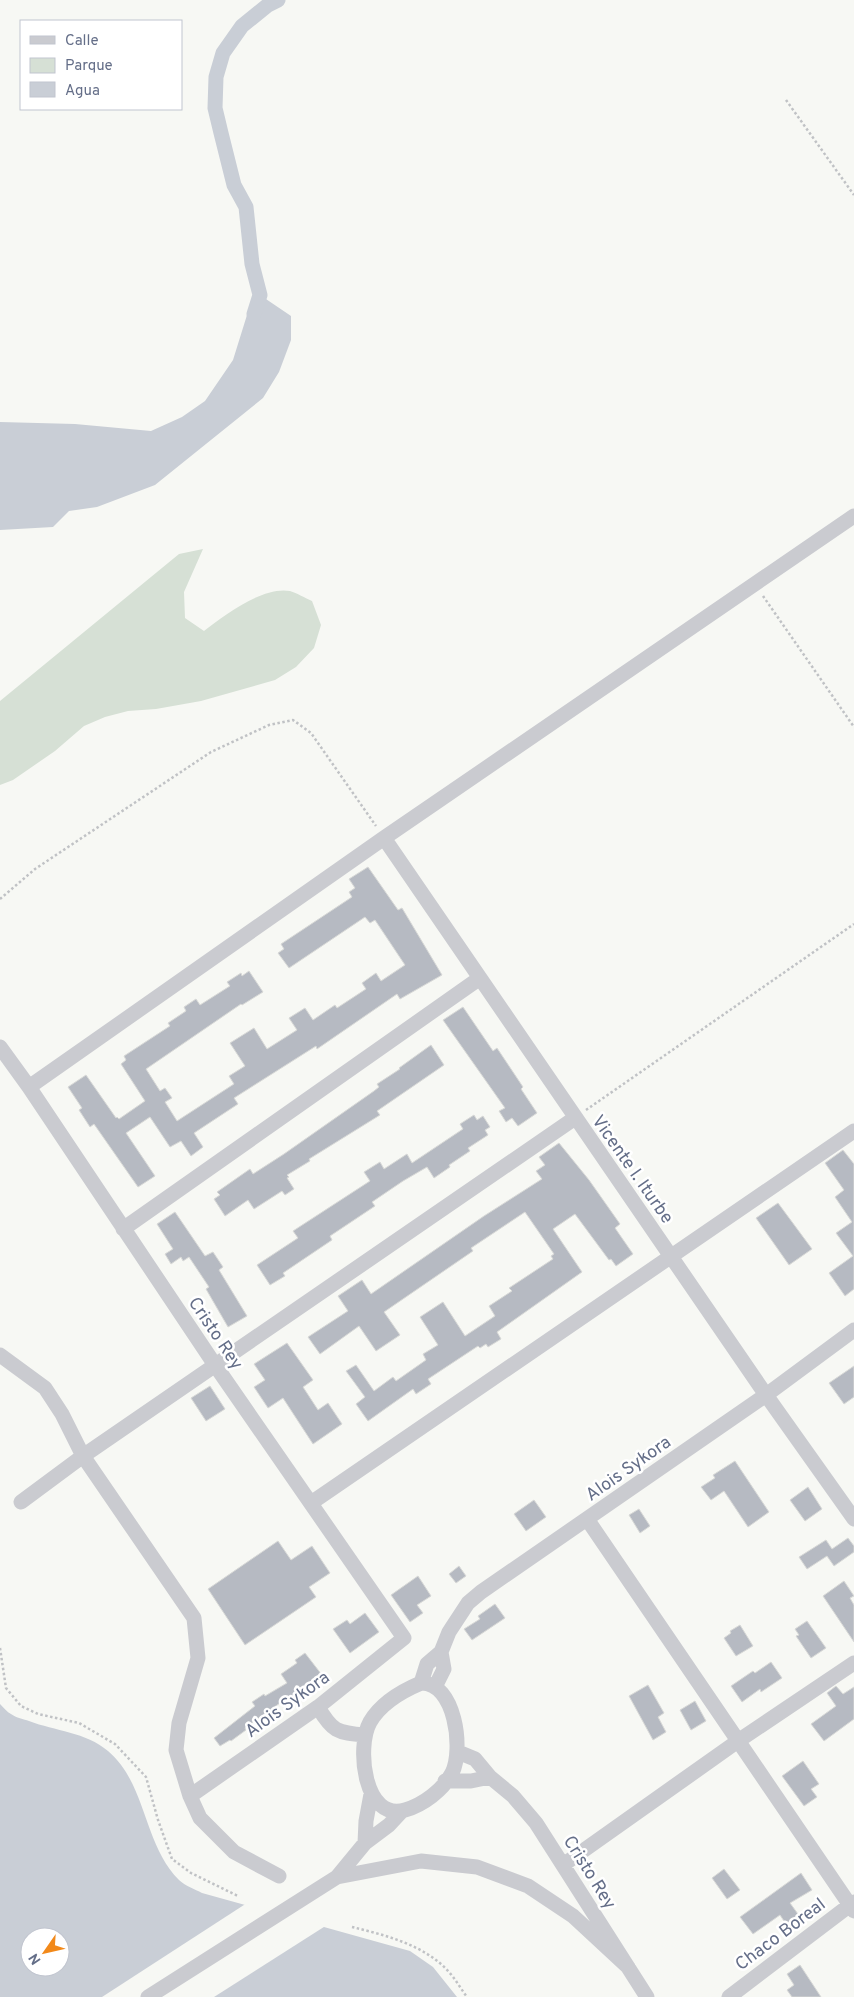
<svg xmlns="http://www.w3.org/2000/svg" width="854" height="1997" viewBox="0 0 854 1997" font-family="Overpass,sans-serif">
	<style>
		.green { fill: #d6e0d5 }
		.water { fill: #c9ced6; fill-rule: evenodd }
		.pier { fill: #f7f8f4 }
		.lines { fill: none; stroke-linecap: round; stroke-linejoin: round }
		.canal { stroke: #c9ced6; stroke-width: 15 }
		.building { fill: #b6bac2; stroke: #d8d9d7 }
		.path { stroke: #c0c2c5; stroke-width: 2.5; stroke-dasharray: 2.5 2.5; stroke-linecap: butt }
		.minor { stroke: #cacbd0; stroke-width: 15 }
		.labels { text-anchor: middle; stroke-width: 5; stroke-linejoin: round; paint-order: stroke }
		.street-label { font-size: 18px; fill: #646e88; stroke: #fff }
	</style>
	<rect width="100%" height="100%" fill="#f7f8f4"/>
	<path class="green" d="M203,549L184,592L185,618L204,631C225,615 263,586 290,591C297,593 305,598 312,601L321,625L314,648L296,667L275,680L201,701L156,709L128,711L105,717L84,726L55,751L13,780L0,785V701L179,554Z"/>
	<path class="water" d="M260,295L291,316V340L279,372L263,398L155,485L97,507L69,511L53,527L0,530V422L75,424L151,431L182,417L205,401L233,360L247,315Z
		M0,1704C4,1708 7,1712 11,1714C16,1718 24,1719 29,1721C55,1731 86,1732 108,1751C147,1784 143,1844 179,1880C185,1886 195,1889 202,1893L410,1951L433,1967L457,1997H0ZM30,1937H60V1967H30Z"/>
	<path class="pier" d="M247,1903L327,1925L214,1997H102Z"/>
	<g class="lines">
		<path class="canal" d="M254,314L260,295L252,264L246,207L234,185L221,133L215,108L216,77L223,53L242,26L268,5L278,0"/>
	</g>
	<path class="building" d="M368,867L398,910L402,908L442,975L400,999L397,994L317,1049L316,1046L234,1098L238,1104L194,1133L203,1147L191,1156L181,1141L170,1147L150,1117L126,1133L155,1176L138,1187L94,1124L90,1127L79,1110L82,1108L68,1087L86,1075L116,1118L117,1117L119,1119L145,1101L121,1064L126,1060L124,1056L170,1026L168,1023L186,1011L184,1007L196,999L200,1005L230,986L227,982L241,973L242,976L249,971L263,992L242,1005L241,1004L146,1069L160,1091L165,1088L172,1098L165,1102L177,1121L234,1084L229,1076L245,1066L230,1043L254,1028L267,1049L297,1030L289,1018L305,1008L313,1020L335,1005L337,1008L366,989L362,983L376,973L381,981L405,965L375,920L370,923L365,917L289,968L278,953L284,949L281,944L352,897L349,892L355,888L349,879Z
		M463,1007L493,1051L497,1048L523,1087L521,1089L537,1113L518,1126L512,1118L506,1122L499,1111L505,1108L443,1020Z
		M431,1045L444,1065L377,1111L380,1115L309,1159L310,1161L287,1175L289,1177L287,1178L294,1189L285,1195L282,1191L254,1209L248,1200L225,1216L214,1199L220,1195L217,1192L250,1169L253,1174L284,1154L374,1091L379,1087L377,1084L400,1069L399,1068Z
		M474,1115L477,1120L483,1116L490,1127L485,1130L488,1135L468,1148L470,1151L449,1165L450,1167L434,1178L427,1167L403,1181L372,1202L375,1206L330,1236L332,1240L283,1273L285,1276L270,1285L257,1265L298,1238L293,1231L370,1181L364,1172L380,1162L384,1169L407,1154L412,1163L463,1129L460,1124Z
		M559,1143L589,1180L620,1224L615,1228L633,1254L616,1266L611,1259L609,1260L575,1214L553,1229L582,1272L497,1332L501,1339L488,1347L486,1344L480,1348L478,1346L428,1379L431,1384L416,1394L413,1389L368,1421L356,1404L365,1397L346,1371L356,1365L374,1391L393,1377L396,1381L426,1360L423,1354L438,1345L420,1317L443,1302L465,1336L495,1316L489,1306L512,1291L509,1288L553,1259L551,1256L554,1254L525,1212L471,1248L473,1251L384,1312L400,1335L376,1351L359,1326L320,1354L308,1337L348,1311L338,1296L362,1280L371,1294L484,1216L542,1179L536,1171L545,1165L539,1157Z
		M843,1150L854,1164V1289L845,1296L829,1273L853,1256L836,1233L852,1222L835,1197L844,1190L825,1163Z
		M778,1203L812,1249L789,1265L756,1218Z
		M175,1212L205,1256L213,1252L223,1267L219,1270L247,1316L228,1327L206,1289L209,1287L189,1257L183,1261L181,1257L171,1264L165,1254L173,1249L157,1224Z
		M287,1343L313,1380L303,1387L318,1410L328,1403L342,1424L313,1444L283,1398L268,1408L254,1387L265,1380L254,1364Z
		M854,1366V1397L844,1404L829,1383Z
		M210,1386L225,1409L206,1421L191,1398Z
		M735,1461L769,1512L748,1527L724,1491L711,1500L701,1487L715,1478L713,1475Z
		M808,1487L822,1509L805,1521L790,1500Z
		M534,1500L546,1517L526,1531L514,1514Z
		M639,1509L650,1526L640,1533L629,1515Z
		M848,1538L854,1546V1552L834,1566L827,1556L807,1569L799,1557L826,1540L832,1549Z
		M278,1541L291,1560L312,1546L330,1573L309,1587L316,1597L245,1645L208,1589Z
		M459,1566L466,1576L456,1583L449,1574Z
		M418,1576L431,1596L417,1605L423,1613L410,1622L391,1595Z
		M844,1581L854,1596L850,1598L854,1605V1642L823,1596Z
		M495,1604L505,1618L472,1640L464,1629L480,1619L478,1616Z
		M365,1613L379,1632L350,1653L333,1629L347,1620L350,1624Z
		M807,1621L826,1648L811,1658L796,1636L799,1635L795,1629Z
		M740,1625L753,1646L736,1656L724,1638L731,1633L730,1631Z
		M305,1653L322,1675L308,1685L311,1688L290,1702L287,1698L245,1728L246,1730L231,1741L230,1740L220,1746L214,1738L255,1706L252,1702L264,1694L265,1696L287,1683L281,1674L297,1663L295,1660Z
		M771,1662L782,1678L761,1692L760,1689L742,1702L731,1686L753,1671L755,1673Z
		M648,1685L664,1713L658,1717L666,1732L653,1740L629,1696Z
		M836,1686L843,1694L854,1687V1719L824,1741L811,1724L836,1706L827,1693Z
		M695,1701L706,1721L691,1730L680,1710Z
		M803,1761L819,1784L811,1789L817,1797L804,1806L782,1776Z
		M724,1869L740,1890L727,1899L712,1878Z
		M801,1873L812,1890L790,1903L803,1921L790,1930L780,1915L753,1934L740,1917Z
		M800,1965L821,1997H792L787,1990L794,1985L787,1974Z"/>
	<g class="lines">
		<path class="path" d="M786,100L854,195
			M763,596L854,727
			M0,899L35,869L211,752L269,725L293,720L311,733L376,826
			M586,1110L854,924
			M0,1648L6,1688L21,1706L38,1714L79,1723L115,1744L146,1777L158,1820L172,1859L191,1873L238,1896
			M352,1927C385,1935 425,1945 449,1972C456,1980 461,1989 467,1997"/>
		<path class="minor" d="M384,838L766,1395L854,1519
			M0,1047L29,1087L215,1365L404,1638L318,1707L190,1796
			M29,1087L384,838L854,516
			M123,1229L480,978
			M0,1355L45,1388L62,1414L83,1456L194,1618L198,1658L179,1723L176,1750L190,1796L200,1818L234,1852L279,1876
			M21,1502L83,1456L575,1118
			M311,1503L854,1131
			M587,1519L854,1911
			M421,1683L427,1664L441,1652L449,1632L468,1603L481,1592L766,1395L854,1330
			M421,1683C455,1682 464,1749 452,1773C443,1790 423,1805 405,1810C364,1822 356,1747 370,1722C381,1703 402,1691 421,1683Z
			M435,1687L444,1669L441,1652
			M318,1707C332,1731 337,1733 365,1735
			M458,1752L475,1759L490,1777L513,1796L536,1823L647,1997
			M445,1781H471L490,1777
			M365,1843L366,1821L371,1794
			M563,1865L738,1741L854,1663
			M337,1877L421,1861L477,1867L528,1886L573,1916L628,1967
			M148,1997L337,1877L365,1843L389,1825L402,1811
			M729,1997L854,1902"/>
	</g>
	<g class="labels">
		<g class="street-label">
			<text transform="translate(633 1169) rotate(55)" y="6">Vicente I. Iturbe</text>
			<text transform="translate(216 1333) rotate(56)" y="6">Cristo Rey</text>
			<text transform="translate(628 1468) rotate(-35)" y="6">Alois Sykora</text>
			<text transform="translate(287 1704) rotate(-36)" y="6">Alois Sykora</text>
			<text transform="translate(590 1872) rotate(58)" y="6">Cristo Rey</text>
			<text transform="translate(780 1934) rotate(-37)" y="6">Chaco Boreal</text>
		</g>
	</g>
	<rect x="20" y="20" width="162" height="90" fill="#ffffff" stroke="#c1c5cf"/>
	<rect x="30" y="36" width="25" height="8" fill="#cacbd0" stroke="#c1c5cf"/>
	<text x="65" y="45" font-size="15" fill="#646e88">Calle</text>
	<rect x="30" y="58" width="25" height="15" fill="#d6e0d5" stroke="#c1c5cf"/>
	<text x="65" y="70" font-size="15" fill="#646e88">Parque</text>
	<rect x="30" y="82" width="25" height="15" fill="#c9ced6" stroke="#c1c5cf"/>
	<text x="65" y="95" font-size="15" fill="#646e88">Agua</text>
	<g transform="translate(45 1952) rotate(236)"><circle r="24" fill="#ffffff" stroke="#c1c5cf"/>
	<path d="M0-4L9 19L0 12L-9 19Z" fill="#f2891a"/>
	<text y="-8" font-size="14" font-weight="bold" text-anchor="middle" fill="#646e88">N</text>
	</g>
</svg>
